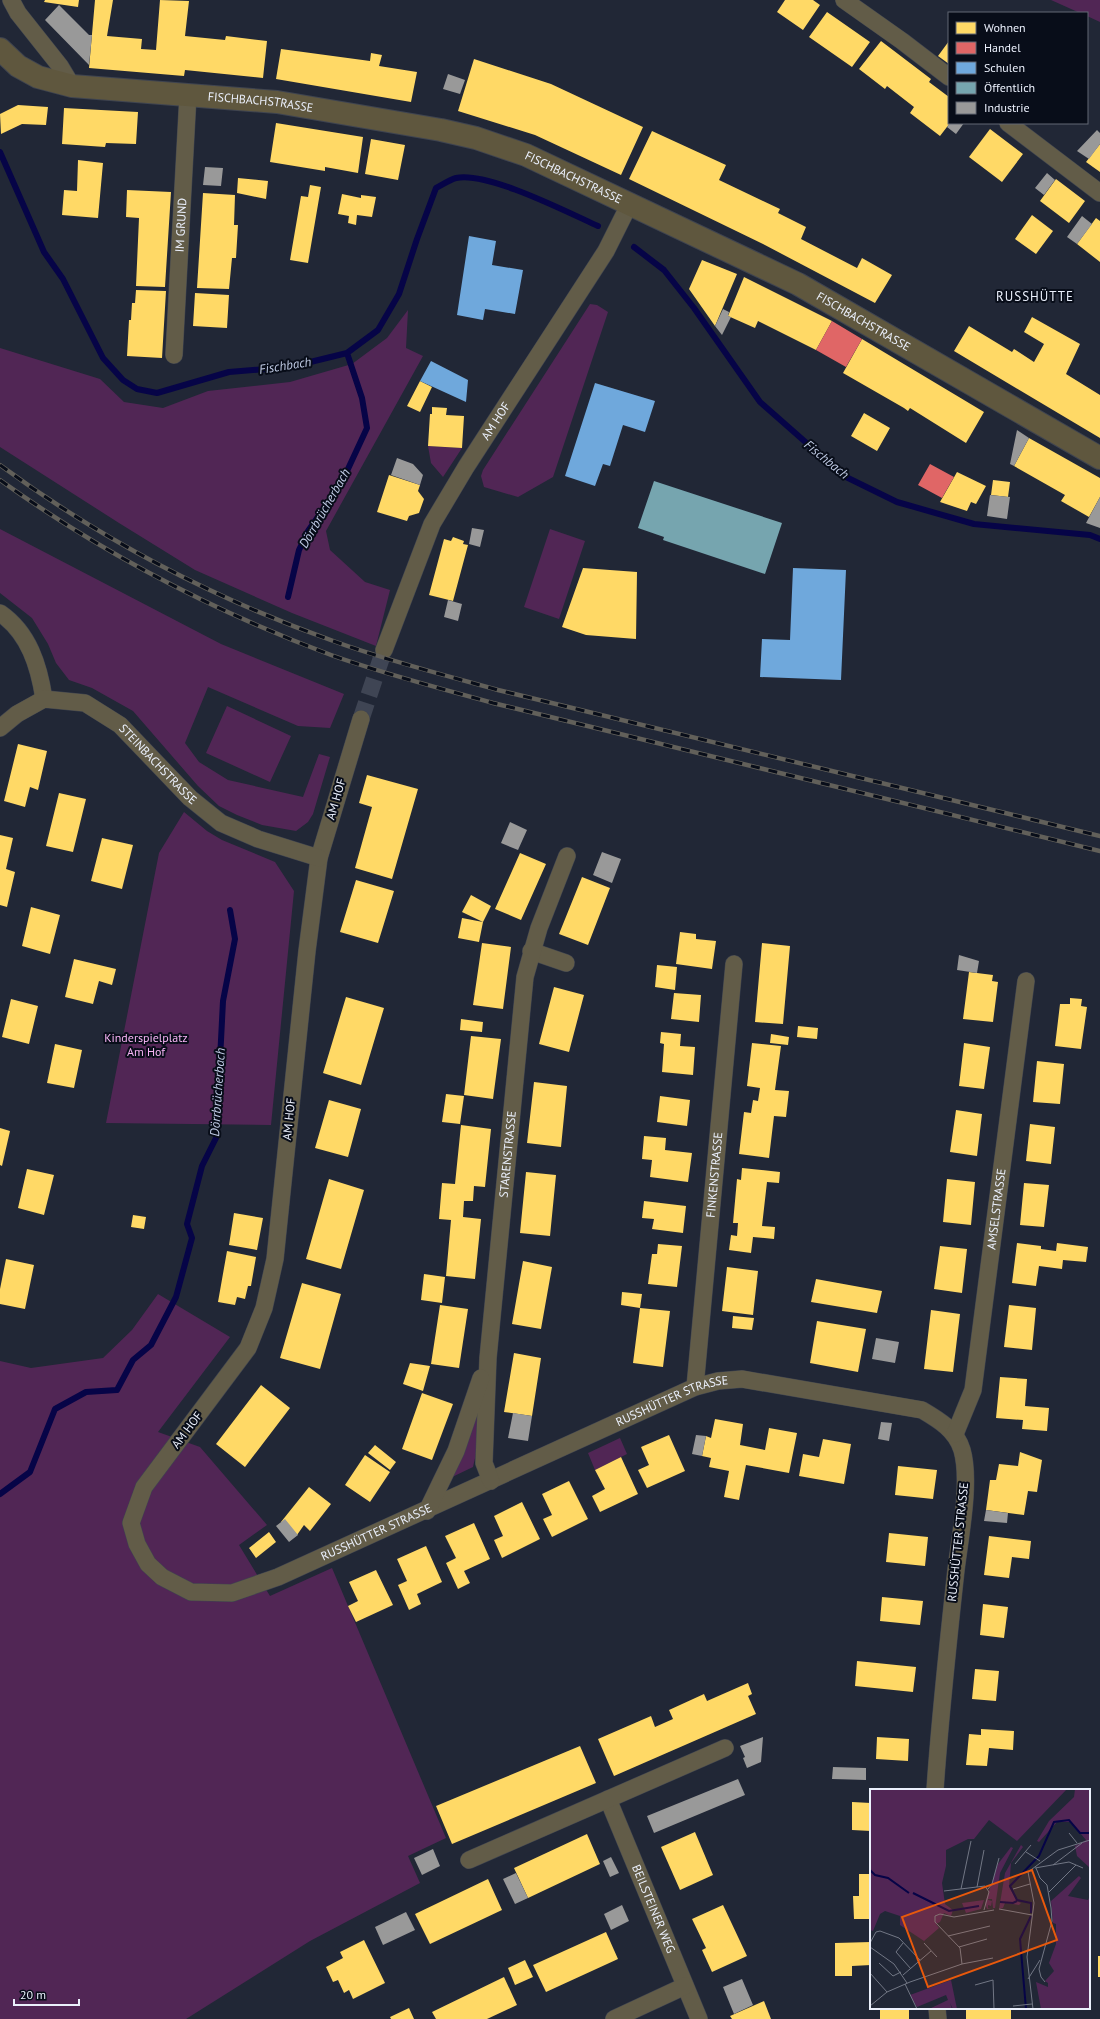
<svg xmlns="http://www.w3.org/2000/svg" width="1100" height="2019" viewBox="0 0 1100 2019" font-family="'PT Sans',sans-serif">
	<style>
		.green { fill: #512655 }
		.homes { fill: #ffd966 }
		.shops { fill: #e06666 }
		.schools { fill: #6fa8dc }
		.public { fill: #76a5af }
		.industry { fill: #999 }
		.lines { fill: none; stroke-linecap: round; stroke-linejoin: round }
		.stream { stroke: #060447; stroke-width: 6 }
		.street-tunnel { stroke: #3f4554; stroke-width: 17; stroke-dasharray: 17 8; stroke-linecap: butt }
		.street-casing { stroke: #3f4450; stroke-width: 18 }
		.secondary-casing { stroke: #3f4450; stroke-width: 24 }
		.street { stroke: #625c48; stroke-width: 17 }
		.secondary { stroke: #5f573e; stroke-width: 22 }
		.rail-casing { stroke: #62605a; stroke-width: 4.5 }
		.rail { stroke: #080d19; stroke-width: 3; stroke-dasharray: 9; stroke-linecap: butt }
		.labels { text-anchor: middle; stroke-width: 4; stroke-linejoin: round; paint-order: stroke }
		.street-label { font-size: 12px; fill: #ebf0fc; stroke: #080d19 }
		.park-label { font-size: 12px; fill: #f7b4f5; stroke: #080d19 }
		.neighbourhood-label { font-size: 13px; letter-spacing: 1px; fill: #ebf0fc; stroke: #080d19 }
		.water-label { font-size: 13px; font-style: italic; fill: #c1cce6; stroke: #080d19 }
		.inset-river { fill: none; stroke: #060447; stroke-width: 2 }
		.inset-road { fill: none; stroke: #727785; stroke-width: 1 }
		.view { fill: #e8590c; fill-opacity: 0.15; stroke: #e8590c; stroke-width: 2 }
		.inset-edge { fill: none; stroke: #ebf0fc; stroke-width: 2 }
	</style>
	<rect width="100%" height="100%" fill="#212736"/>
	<path class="green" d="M1051,0H1100V22L1087,16V13H1080Z
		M590,304L597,305L608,312L553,477L518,497L484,487L481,476L483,470Z
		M408,310L406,348L423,356L326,531L330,550L365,582L390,590L376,646L292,613L195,570L119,523L0,447V348L100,379L124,402L163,408L208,391L290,382L352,364L387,338Z
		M428,446L462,448L443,477L431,463Z
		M0,529L221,644L344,694L330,728L298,726L208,687L185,743L199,762L228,780L303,797L319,754L330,757L313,814L308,822L296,831L262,825L237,815L219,806L198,786L133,711L92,688L69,680L56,663L48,644L32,618L0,593Z
		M550,529L585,541L559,619L524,607Z
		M227,706L291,736L270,782L206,753Z
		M184,812L207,831L222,840L275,862L294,891L271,1125L106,1123L159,853Z
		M158,1294L230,1337L158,1432L200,1447L267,1525L239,1545L270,1596L332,1568L446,1838L408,1856L420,1883L310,1941L186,2019H0V1361L31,1368L103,1358L132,1330Z
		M480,1409L476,1454L473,1467L448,1479Z
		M620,1438L627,1454L595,1470L588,1453Z"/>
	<path class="homes" d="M45,0H79L78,7L44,2Z
		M95,0H113L107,36L142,39L141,49L156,50L160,0L189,1L185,36L225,40L226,36L267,41L263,78L185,70L184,76L89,68Z
		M785,0H813L820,5L803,30L777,12Z
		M827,12L870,42L852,67L809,37Z
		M881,41L931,79L929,82L949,97L950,123L940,136L910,113L914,107L887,86L885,89L859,69Z
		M949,41V64L938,56Z
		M281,49L370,61L371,53L382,55L379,66L417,72L411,102L276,79Z
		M474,59L551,84L643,127L621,175L535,135L458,111Z
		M18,105L48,107L46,125L22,124L1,134L0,114Z
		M64,108L138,112L136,144L106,143L105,147L62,144Z
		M276,123L363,137L358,173L325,167V171L270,162Z
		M990,129L1023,154L1002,182L969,157Z
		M652,131L726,165L719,180L780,209L778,213L806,227L801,239L857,268L862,258L892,275L875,303L763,244L629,179Z
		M371,139L405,145L398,180L365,174Z
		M1100,144V172L1086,162Z
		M78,160L103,163L98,218L62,215L64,190L77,191Z
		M238,178L268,181L266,199L237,193Z
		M1056,179L1085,201L1069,223L1040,201Z
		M310,185L321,187L308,263L290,260L301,196L308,197Z
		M127,190L171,192L165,287L136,286L139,218L126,217Z
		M203,193L235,195L234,225H238L236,258H232L229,289L197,288Z
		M342,194L361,198V195L376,197L372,217L357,215L356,225L348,223L349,216L338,214Z
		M1032,215L1053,231L1036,254L1015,239Z
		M1096,218L1100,221V262L1077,244Z
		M702,260L737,274L715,326L689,289Z
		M744,277L832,321L816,350L758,321L755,328L728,316Z
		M136,290L166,291L162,358L127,356L129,320H131L132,303H135Z
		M195,293L229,295L227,328L193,326Z
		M1032,317L1080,344L1066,374L1100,395V438L954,351L969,326L1012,352L1014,349L1034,362L1044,344L1024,332Z
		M862,339L984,412L966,443L910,408L908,411L904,408L843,373Z
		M420,381L432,387L420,412L407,406Z
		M432,407L447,408L446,415L464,416L462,448L428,446L430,414H432Z
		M864,413L890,428L877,451L851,436Z
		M1029,438L1100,478V497L1089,517L1061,501L1065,495L1014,466Z
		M957,472L986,486L976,504L971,502L967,511L940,502Z
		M389,475L420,485L418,491L424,499L419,513L409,516L407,521L377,512Z
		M993,480L1010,482L1008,497L991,495Z
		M453,537L464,541L463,544L468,545L453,601L429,595L444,539L451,541Z
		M583,568L637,572L636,639L586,635L562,627Z
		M18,744L47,751L38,790L30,787L25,807L4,801Z
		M367,775L418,789L392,879L355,868L372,807L359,803Z
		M59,793L86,799L73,852L46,846Z
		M0,835L13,838L6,869L15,872L7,907L0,905Z
		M102,838L133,845L122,889L91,881Z
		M520,853L546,864L521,920L495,909Z
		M582,877L610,888L588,945L559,934Z
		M356,880L394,891L378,943L340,932Z
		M471,895L491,906L483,922L479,942L458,938L462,918L483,922L462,912Z
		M31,907L60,915L50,954L22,946Z
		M680,932L696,934V939L716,941L712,969L676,964Z
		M482,943L511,947L503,1009L473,1005Z
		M762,943L790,946L783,1024L755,1022Z
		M74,959L116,969L112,985L99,981L93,1004L65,997Z
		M657,965L677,967L675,990L655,987Z
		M969,972L993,975L992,981L998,982L993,1022L963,1019Z
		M554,987L584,995L569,1052L539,1044Z
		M674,993L701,995L699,1022L671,1019Z
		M346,997L384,1008L361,1085L323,1073Z
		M1070,998L1082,999L1081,1006L1087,1007L1081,1049L1055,1046L1060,1004H1070Z
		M11,999L38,1006L29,1044L2,1037Z
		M461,1019L483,1022L482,1032L460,1030Z
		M798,1026L818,1028L817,1039L797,1037Z
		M661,1032L681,1034L680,1046L695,1047L693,1075L662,1072L664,1044L660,1043Z
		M771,1034L789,1037L788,1045L770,1043Z
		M471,1036L501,1039L493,1099L464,1095Z
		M752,1043L781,1046L775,1090L789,1091L786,1117L774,1116L769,1158L739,1154L744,1112L751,1113L753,1100L758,1101L760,1088L747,1086Z
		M964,1043L990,1047L984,1089L959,1086Z
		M55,1044L82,1050L74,1088L47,1083Z
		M1037,1061L1064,1064L1060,1104L1033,1102Z
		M534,1082L567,1086L561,1147L527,1143Z
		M446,1094L464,1096L460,1124L442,1122Z
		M660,1096L690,1100L687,1126L657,1122Z
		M329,1100L361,1109L348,1157L315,1148Z
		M956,1110L982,1114L977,1156L950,1152Z
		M1030,1124L1055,1127L1051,1164L1026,1161Z
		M461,1125L491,1129L485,1187L474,1186L473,1201H464L463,1217L481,1219L475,1279L446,1276L451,1220L439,1219L442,1183L455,1184Z
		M0,1128L10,1131L2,1166L0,1165Z
		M644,1136L666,1138L665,1150L692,1153L688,1182L650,1177L652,1160L642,1159Z
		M742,1168L780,1172L779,1183L767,1182L762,1226L775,1227L774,1239L753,1237L751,1253L729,1250L731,1235L737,1236L738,1223H733L737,1179L741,1180Z
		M27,1169L54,1175L44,1215L18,1208Z
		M526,1172L556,1175L550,1236L520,1233Z
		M329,1179L364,1190L341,1269L306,1259Z
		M947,1179L975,1182L971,1225L943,1222Z
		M1024,1183L1049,1185L1044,1227L1020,1225Z
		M644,1201L686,1206L683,1233L652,1229L654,1219L642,1218Z
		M234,1213L263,1218L257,1250L229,1245Z
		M133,1215L146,1217L144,1229L131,1227Z
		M1017,1243L1041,1246V1249L1056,1251L1057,1243L1088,1247L1086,1262L1063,1260L1062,1269L1039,1266L1036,1286L1012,1283Z
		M658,1244L682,1246L677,1287L648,1284L652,1254H657Z
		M940,1246L967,1249L962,1293L934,1289Z
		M227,1251L256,1257L251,1286H248L245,1299L237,1297L235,1305L218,1302Z
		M6,1259L34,1265L25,1309L0,1304V1289Z
		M523,1261L552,1267L541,1329L512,1324Z
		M727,1267L758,1271L753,1315L722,1311Z
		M424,1274L445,1277L442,1303L421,1300Z
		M816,1279L882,1291L877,1313L811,1302Z
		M302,1283L341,1294L320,1369L280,1358Z
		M622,1292L642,1294L640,1308L621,1305Z
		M440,1305L468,1309L459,1368L431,1364Z
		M1009,1305L1036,1308L1032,1350L1004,1347Z
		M640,1308L670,1311L663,1367L633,1363Z
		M931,1310L960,1314L953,1372L924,1369Z
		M733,1316L754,1318L752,1330L732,1328Z
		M817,1321L866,1329L858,1372L810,1363Z
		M514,1353L541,1358L532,1416L504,1412Z
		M410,1363L430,1366L423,1391L403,1384Z
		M1000,1377L1027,1379L1025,1406L1049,1408L1047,1431L1022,1429L1023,1420L996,1418Z
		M261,1385L290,1408L245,1467L216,1444Z
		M422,1393L453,1404L432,1460L402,1449Z
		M715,1419L743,1424L740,1445L765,1450L769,1428L797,1433L789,1473L746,1465L739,1500L724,1497L729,1471L709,1467L711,1458L702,1456L706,1436L711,1438Z
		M669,1435L685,1471L647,1488L638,1470L649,1465L641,1447Z
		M823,1439L851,1444L844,1484L799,1476L803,1454L819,1457Z
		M375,1445L396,1462L390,1470L368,1453Z
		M1020,1452L1042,1460L1037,1492L1028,1491L1024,1515L986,1510L990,1480H996L999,1464L1018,1466Z
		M365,1455L390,1472L370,1502L345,1485Z
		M621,1457L638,1494L600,1512L592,1496L605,1489L595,1470Z
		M898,1466L937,1470L933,1499L895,1495Z
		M569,1481L588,1519L552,1537L543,1519L552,1515L542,1494Z
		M309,1487L331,1504L310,1531L304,1525L297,1535L281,1522Z
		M522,1502L540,1539L502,1558L494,1540L503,1536L494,1516Z
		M474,1523L490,1559L464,1571L470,1583L458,1589L446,1563L456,1558L445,1536Z
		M269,1532L276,1542L256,1558L249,1548Z
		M889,1533L928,1537L925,1566L886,1562Z
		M989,1536L1031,1541L1029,1559L1012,1557L1009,1578L984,1575Z
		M426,1546L442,1582L417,1594L421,1604L409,1610L398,1585L407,1581L397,1559Z
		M376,1570L393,1605L356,1622L348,1606L358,1601L349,1582Z
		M882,1597L923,1601L920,1625L880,1621Z
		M983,1604L1008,1607L1004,1638L980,1635Z
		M857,1661L916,1667L913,1692L855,1686Z
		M975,1669L999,1671L996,1701L972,1699Z
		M748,1683L752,1694L748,1696L756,1714L614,1776L598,1739L651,1716L655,1727L673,1719L669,1710L704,1694L707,1701Z
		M981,1729L1014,1731L1013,1750L989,1748L987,1766L966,1765L969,1734L981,1735Z
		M877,1737L909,1739L908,1761L876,1759Z
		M580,1746L596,1783L452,1844L436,1806Z
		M852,1802L871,1803V1831L852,1830Z
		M695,1832L713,1875L680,1890L661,1847Z
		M587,1834L600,1864L528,1898L514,1868Z
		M859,1874H871V1919H854L853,1896H859Z
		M488,1879L502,1910L430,1944L415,1914Z
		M723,1905L747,1956L712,1972L702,1950L706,1948L692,1919Z
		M606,1932L618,1959L546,1992L533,1965Z
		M364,1940L385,1983L353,1999L349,1990L344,1993L338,1980L333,1982L326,1967L343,1958L340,1952Z
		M871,1942V1965L852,1966V1976H835V1943Z
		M1098,1956H1100V1977H1098Z
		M525,1960L533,1977L515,1985L508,1968Z
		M504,1977L517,2005L487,2019H436L432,2012Z
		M764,2001L771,2019H732L730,2016Z
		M409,2008L414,2019H391L390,2017Z
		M880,2008H909V2019H880Z
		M966,2008H1011V2019H966Z"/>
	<path class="shops" d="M832,321L862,339L846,367L816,350Z
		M930,464L954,477L942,498L918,485Z"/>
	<path class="schools" d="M469,236L496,241L492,265L523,270L515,314L485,309L483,320L457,315Z
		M431,361L468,380L466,402L420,381Z
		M595,383L655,401L645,432L623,425L610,466L603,464L595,486L565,476Z
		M793,568L846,570L841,680L760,677L762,639L790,640Z"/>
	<path class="public" d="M654,481L782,523L765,574L663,540L664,537L638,528Z"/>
	<path class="industry" d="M59,5L89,35H92L89,65L45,20Z
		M448,74L465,80L460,94L443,89Z
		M950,123H964L956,134L947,127Z
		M1097,130L1100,133V144L1089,159L1077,151Z
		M205,167L223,168L221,186L203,185Z
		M1047,173L1055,180L1044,195L1035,188Z
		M1082,216L1092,224L1077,244L1067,237Z
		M723,309L729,312L728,316L731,317L722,335L715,326Z
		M1017,430L1029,438L1014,466L1010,464Z
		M397,458L413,464L423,475L420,485L391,475Z
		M990,495L1010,497L1007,519L987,516Z
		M1100,497V528L1086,523Z
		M472,528L484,530L480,547L469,544Z
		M448,600L462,604L458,621L444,617Z
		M510,822L527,830L518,850L501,843Z
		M602,852L621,859L612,883L593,875Z
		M959,955L979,961L977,973L957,970Z
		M876,1338L899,1342L895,1363L872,1359Z
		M513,1413L532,1416L528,1441L508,1438Z
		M881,1422L892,1423L889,1441L878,1439Z
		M696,1435L706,1436L702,1456L692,1454Z
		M986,1510L1008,1513L1007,1523L984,1521Z
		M285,1519L298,1535L289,1542L276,1526Z
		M763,1737L761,1762L747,1768L743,1758L745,1757L740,1746Z
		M833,1767L866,1768V1780L832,1779Z
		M738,1779L745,1795L654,1833L647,1816Z
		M433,1849L440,1866L422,1875L414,1858Z
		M611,1857L619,1873L610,1877L603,1861Z
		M516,1873L528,1898L515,1904L503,1879Z
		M622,1905L629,1921L611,1930L604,1914Z
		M406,1912L415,1930L383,1945L375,1927Z
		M742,1979L753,2005L734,2014L723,1987Z"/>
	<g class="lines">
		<path class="stream" d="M0,152L44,252L63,279L103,358L123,380L137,389L157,393L229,372L290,367L347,353L378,330L399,294L417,239L436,188C442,185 449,180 456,178C487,171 567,212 598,226
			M634,247L664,270L694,308L760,402L844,476L897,502L974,524L1090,535L1100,539
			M288,597L299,550L308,531L341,484L367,428L362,398L347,353
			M0,1494L30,1472L55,1409L86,1392L117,1390L133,1360L151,1345L176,1297L192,1238L187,1224L202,1166L216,1138L223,1001L235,939L230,910"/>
		<path class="street-tunnel" d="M361,719L384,650"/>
		<g class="street-casing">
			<g id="street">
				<path d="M11,0L18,13L60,66L72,86"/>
				<path d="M844,0L902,41L949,77"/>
				<path d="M1008,123L1100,193"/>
				<path id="s1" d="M174,355L188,95"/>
				<path d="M0,613C29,633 39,666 44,699"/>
				<path id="s2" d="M384,650L432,524L466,467L606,251L630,203"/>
				<path id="s3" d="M361,719L319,858L307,951L275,1259L264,1308L248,1348L144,1487L131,1523L137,1544L148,1564L162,1577L191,1592L232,1593L278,1577L695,1387L718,1381L742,1379L922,1410C939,1420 956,1430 962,1450C971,1481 960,1537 956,1570C948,1643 940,1716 935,1790"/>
				<path id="s4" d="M0,728L17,714L44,699L85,703L120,725L190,798L221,823L258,839L319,858"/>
				<path d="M531,951L566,963"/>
				<path id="s5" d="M695,1387L734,964"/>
				<path id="s6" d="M955,1434L973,1390L1026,981"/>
				<path id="s7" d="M491,1481L484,1463L488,1358L525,977L539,928L567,856"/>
				<path d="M427,1511L456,1451L481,1378"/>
				<path id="s8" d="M608,1799L699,2019"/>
				<path d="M469,1860L725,1748"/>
				<path d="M937,2008L938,2019"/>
				<path d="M614,2019L685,1986"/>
			</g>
		</g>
		<g class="secondary-casing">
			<g id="secondary">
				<path id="s9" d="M0,49L18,66L38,77L72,86L277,102L441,130L476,138L526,155L798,284L1100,458"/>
			</g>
		</g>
		<use href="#street" class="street"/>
		<use href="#secondary" class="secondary"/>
		<g class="rail-casing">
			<path id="rail" d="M0,465C102,540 217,600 336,642C389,661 444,675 498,690L1100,836
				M0,480C102,553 213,611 331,655C384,674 439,688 493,703L1100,851"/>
		</g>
		<use href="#rail" class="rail"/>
	</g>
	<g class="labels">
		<g class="street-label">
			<text dy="4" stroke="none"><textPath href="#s9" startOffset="272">FISCHBACHSTRASSE</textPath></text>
			<text dy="4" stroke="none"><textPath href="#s9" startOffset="596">FISCHBACHSTRASSE</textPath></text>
			<text dy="4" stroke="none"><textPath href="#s1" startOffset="130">IM GRUND</textPath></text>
			<text dy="4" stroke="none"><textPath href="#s9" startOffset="920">FISCHBACHSTRASSE</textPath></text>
			<text dy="4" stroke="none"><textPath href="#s2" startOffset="256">AM HOF</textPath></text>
			<text dy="4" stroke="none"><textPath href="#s4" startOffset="190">STEINBACHSTRASSE</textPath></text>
			<text transform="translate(336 799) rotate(-74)" y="4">AM HOF</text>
			<text transform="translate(289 1119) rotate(-84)" y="4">AM HOF</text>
			<text dy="4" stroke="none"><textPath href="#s7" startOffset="329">STARENSTRASSE</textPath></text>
			<text dy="4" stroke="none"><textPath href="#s5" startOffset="213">FINKENSTRASSE</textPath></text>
			<text dy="4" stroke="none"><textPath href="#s6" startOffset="230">AMSELSTRASSE</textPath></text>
			<text dy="4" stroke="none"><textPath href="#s3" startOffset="1472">RUSSHÜTTER STRASSE</textPath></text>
			<text transform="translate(187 1430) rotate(-53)" y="4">AM HOF</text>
			<text dy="4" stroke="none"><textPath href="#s3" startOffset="1148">RUSSHÜTTER STRASSE</textPath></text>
			<text transform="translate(958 1542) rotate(-84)" y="4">RUSSHÜTTER STRASSE</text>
			<text dy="4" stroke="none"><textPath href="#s8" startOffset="119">BEILSTEINER WEG</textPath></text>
		</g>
		<g class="park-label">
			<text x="146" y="1042">Kinderspielplatz<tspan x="146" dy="14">Am Hof</tspan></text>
		</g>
		<g class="neighbourhood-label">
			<text x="1035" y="301">RUSSHÜTTE</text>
		</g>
		<g class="water-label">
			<text transform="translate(285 365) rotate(-9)" y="5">Fischbach</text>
			<text transform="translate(827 459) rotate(39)" y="5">Fischbach</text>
			<text transform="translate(324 508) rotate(-60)" y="5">Dörrbrücherbach</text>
			<text transform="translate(217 1092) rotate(-86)" y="5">Dörrbrücherbach</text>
		</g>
	</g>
	<g transform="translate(870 1789)">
		<rect width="220" height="220" fill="#212736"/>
		<path d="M0,0H197L147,52L119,31L104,50H98L76,61V77L72,94L75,115L83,121L81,127L74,124L70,133L66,135L69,139L54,152L30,136V127L15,122L10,125L3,142L0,141ZM205,0H220V79L207,67L205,57L216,51L201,33H187L169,53L167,52L179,32L204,8ZM151,56L153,58L141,74L139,98L147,112L151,114L149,116L135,114L133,119L129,120L135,84ZM141,58L143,59L130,84L125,119H123L122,110H118V116V111L122,112L121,117L118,116V119H121L117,120L115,114L128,75ZM209,87L211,89L198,107L218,111L220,107V220H171L166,193L178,198V194L175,192L184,182L179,174L186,155V135L183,134L181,112ZM114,111L111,120L96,124L92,114ZM81,191L87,220H83L80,214L82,220H59L78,211L76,206L47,218L40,206Z" fill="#512655"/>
		<path class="inset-river" d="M0,81L5,86L18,89L39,104M43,104L79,122L109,117M130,113L143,114L147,112M161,124V114L147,111L140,97L169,67L184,33L199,31L210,44H220M156,220L150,150L161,127"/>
		<path class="inset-road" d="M199,44L207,54M156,63L170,72M145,75L161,56M183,76L212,54M165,79L199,73L213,79M166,79L170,89L177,96L181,119L182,132L169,180L171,188L175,193M107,98L114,61M91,100L101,52M118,100L122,95L129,69M143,100L160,95M74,102L115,97L119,103L114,121M179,103L206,76M129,120L162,126M78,147L120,137M0,154L6,143L10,142L29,149L50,171M33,154L26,163L41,180M54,154L67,168M0,158L24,175L37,194M89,158L117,150M9,174L23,187L31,183M92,175L90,159L65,133V127L70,125L84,128L124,121M0,184L17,203M33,186L61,162M158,190L170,171M35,195L47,220M105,196L123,191L124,220M0,217L17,203L40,193L92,175L123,169M143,217L162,215M163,220L157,168L164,114L158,83L188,61L220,51"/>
		<path class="view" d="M162,81L187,151L58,198L32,128Z"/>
		<rect width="220" height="220" class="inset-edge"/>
	</g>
	<rect x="948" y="12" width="140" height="112" fill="#080d19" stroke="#636874"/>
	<rect x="956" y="22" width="20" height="12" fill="#ffd966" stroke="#636874"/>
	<text x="984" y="32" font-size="12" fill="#ebf0fc">Wohnen</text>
	<rect x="956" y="42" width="20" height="12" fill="#e06666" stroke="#636874"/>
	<text x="984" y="52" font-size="12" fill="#ebf0fc">Handel</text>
	<rect x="956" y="62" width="20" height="12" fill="#6fa8dc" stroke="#636874"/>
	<text x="984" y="72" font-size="12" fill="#ebf0fc">Schulen</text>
	<rect x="956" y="82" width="20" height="12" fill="#76a5af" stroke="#636874"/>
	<text x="984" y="92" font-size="12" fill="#ebf0fc">Öffentlich</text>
	<rect x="956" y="102" width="20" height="12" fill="#999999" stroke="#636874"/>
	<text x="984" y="112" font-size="12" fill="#ebf0fc">Industrie</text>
	<path d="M14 1999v6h65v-6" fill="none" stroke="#ebf0fc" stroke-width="2"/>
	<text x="20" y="1999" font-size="12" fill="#ebf0fc" stroke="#080d19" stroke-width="3" paint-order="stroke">20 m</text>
</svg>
